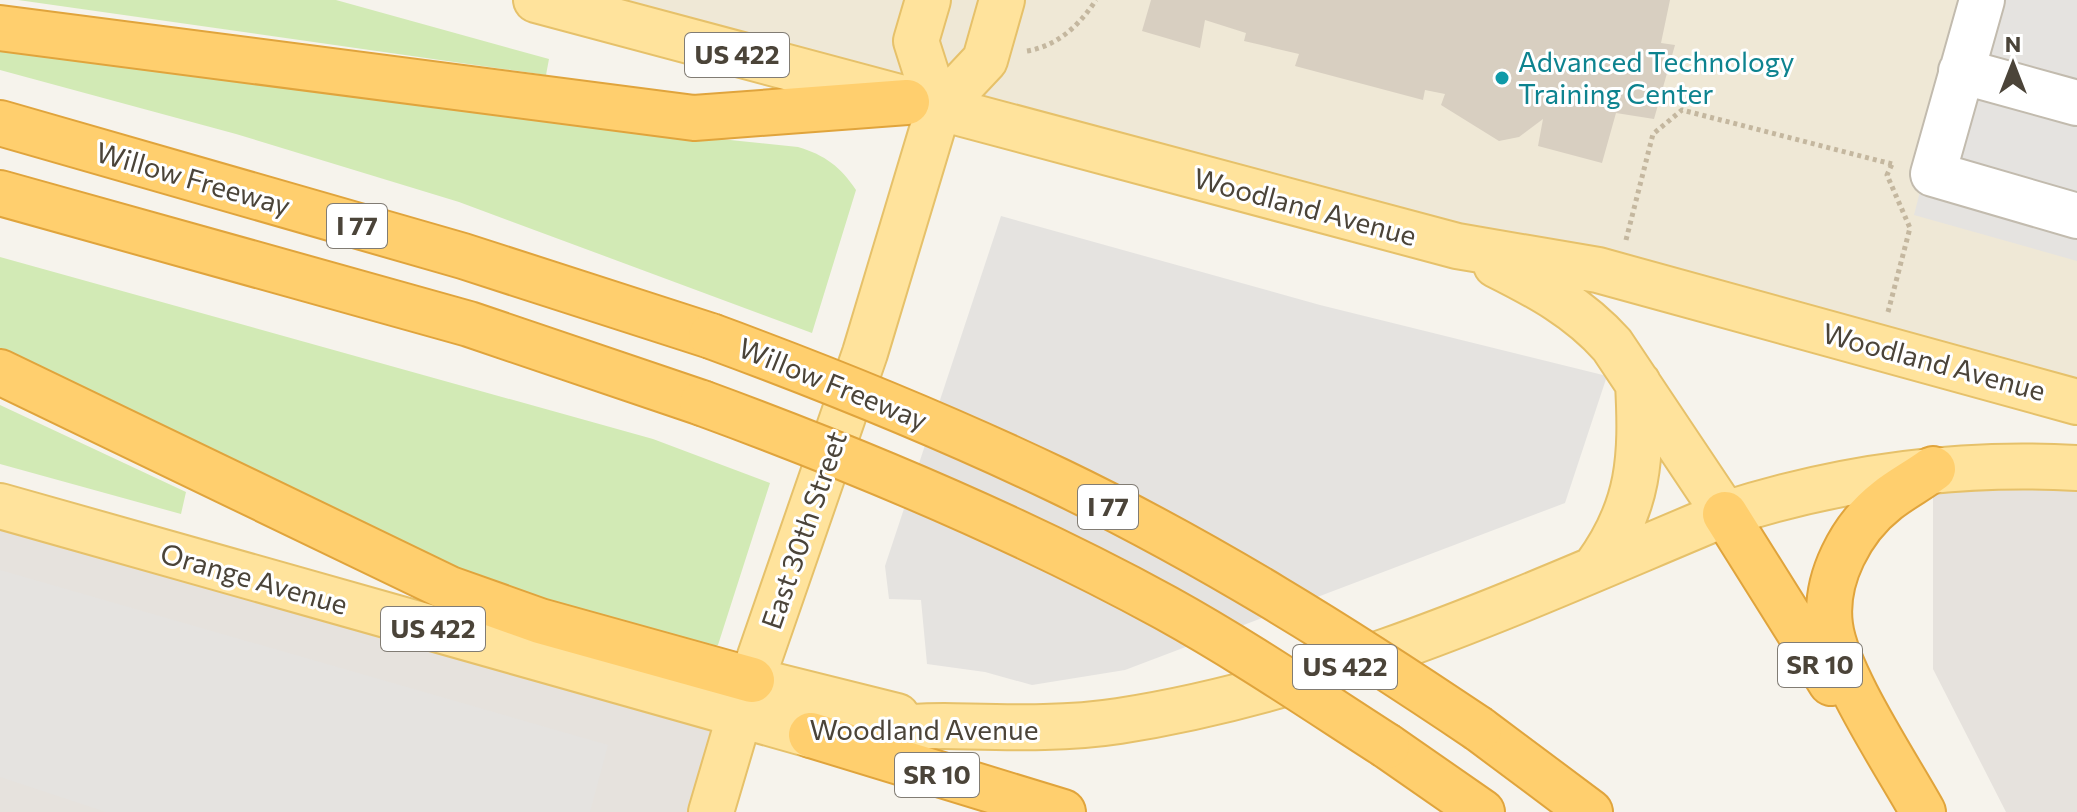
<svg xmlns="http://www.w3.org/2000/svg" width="2077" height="812" viewBox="0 0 2077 812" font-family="Commissioner,sans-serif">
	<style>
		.industrial { fill: #e6e2dd }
		.education { fill: #efe8d6 }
		.green { fill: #d2eab5 }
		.parking { fill: #e5e3e0 }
		.building { fill: #d8cfc1 }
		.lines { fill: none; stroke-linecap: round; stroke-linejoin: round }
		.minor-casing { stroke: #c2bbae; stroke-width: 48 }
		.major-casing { stroke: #e6c16a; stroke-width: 48 }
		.highway-casing { stroke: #e0a43c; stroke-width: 48 }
		.path { stroke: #c4b79f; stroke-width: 5; stroke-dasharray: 4 4; stroke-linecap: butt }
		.minor { stroke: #fff; stroke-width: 44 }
		.major { stroke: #ffe39c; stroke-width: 44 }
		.highway { stroke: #ffcf6e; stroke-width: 44 }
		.highway-bridge-casing { stroke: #e0a43c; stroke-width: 48; stroke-linecap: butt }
		.highway-bridge { stroke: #ffcf6e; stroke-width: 44 }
		.culture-dot { fill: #0f9aa8; stroke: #fff; stroke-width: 3 }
		.labels { text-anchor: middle; stroke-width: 6; stroke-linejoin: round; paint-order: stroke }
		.shield { fill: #fff; stroke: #817c74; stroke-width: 2 }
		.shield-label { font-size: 26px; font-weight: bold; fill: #4b4439 }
		.culture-label { font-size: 28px; fill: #0d838f; stroke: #fff; text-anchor: start }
		.street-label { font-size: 28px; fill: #4b4439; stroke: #fff }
	</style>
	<rect width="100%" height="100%" fill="#f6f3ec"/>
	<path class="industrial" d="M2077,468V812H2006L1933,669V469Z
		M0,506L740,714L712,812H0Z"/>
	<path class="education" d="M536,0H2077V402Z"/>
	<path class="green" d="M18,0H336L549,59L546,75Z
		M0,44L663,133L798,147C825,155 841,167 856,190L812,333L459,202L236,134L0,70Z
		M0,257L653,439L770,483L718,645L704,651L489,592L0,353Z
		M0,405L186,492L181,514L0,464Z"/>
	<path class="parking" d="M1969,0H2077V261L1914,215Z
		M1001,216L1320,305L1607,376L1565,503L1125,670L1032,685L985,672L927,664L921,600L889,599L885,566Z
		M0,570L608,745L590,812H106L0,777Z"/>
	<path class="building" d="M1151,0H1670L1661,43L1675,45L1654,119L1616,113L1602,163L1538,146L1543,119L1519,137L1499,141L1441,105L1445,94L1425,90L1423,100L1295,66L1299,54L1244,41L1246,33L1205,20L1200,48L1142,31Z"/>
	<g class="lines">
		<g class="minor-casing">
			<path id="minor" d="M1982,0L1933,174L2077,216
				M1961,71L2077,103"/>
		</g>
		<g class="major-casing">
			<path id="major" d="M536,0L1457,246L1598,270L2077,402
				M928,0L916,41L938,110
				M1496,265C1540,287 1579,308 1612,345L1725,514
				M0,506L811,735C855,732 900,726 944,726C1003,727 1060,730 1119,721C1333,688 1526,597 1725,514C1840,477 1956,461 2077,468
				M1595,568C1640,507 1642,457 1638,383
				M752,680L897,716
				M711,812L740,714L865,353L938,110L985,60L1002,0"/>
		</g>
		<g class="highway-casing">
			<path id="highway" d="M0,28L694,118L907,102
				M0,123L463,256L711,336
				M0,193L469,324L702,403
				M0,372L450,589L540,621L752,680
				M1725,514L1831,683
				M1479,729L1590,812
				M811,735L1063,812
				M1387,746L1482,812
				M1923,812C1897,765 1836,674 1830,625C1824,579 1851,528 1887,500C1901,489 1918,480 1933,469"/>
		</g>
		<path class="path" d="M1027,51C1057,46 1079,26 1096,0
			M1626,240L1653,134L1682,110L1892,164
			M1888,312L1910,228L1887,175L1893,162"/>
		<use href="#minor" class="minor"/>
		<use href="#major" class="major"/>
		<use href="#highway" class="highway"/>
		<g class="highway-bridge-casing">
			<path id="highway-bridge" d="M711,336C828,379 944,426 1057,480C1205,551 1344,638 1479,729
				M702,403C860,461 1018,527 1166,608C1242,650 1314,699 1387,746"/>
		</g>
		<use href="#highway-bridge" class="highway-bridge"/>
	</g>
	<circle class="culture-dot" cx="1502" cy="78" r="8"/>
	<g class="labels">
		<g class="shield">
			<rect x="685" y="33" width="104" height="44" rx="6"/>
			<rect x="327" y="204" width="60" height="44" rx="6"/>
			<rect x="1078" y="485" width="60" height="44" rx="6"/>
			<rect x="381" y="607" width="104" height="44" rx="6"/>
			<rect x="1778" y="643" width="84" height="44" rx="6"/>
			<rect x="1293" y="645" width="104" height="44" rx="6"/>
			<rect x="895" y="753" width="84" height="44" rx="6"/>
		</g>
		<g class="shield-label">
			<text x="737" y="64">US 422</text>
			<text x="357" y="235">I 77</text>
			<text x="1108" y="516">I 77</text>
			<text x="433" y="638">US 422</text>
			<text x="1820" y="674">SR 10</text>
			<text x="1345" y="676">US 422</text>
			<text x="937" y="784">SR 10</text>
		</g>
		<g class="culture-label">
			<text x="1518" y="72">Advanced Technology<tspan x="1518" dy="32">Training Center</tspan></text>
		</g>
		<g class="street-label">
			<text transform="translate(193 179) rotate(16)" y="10">Willow Freeway</text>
			<text transform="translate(1305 207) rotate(15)" y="10">Woodland Avenue</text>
			<text transform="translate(1934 362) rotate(15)" y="10">Woodland Avenue</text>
			<text transform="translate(833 384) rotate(22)" y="10">Willow Freeway</text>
			<text transform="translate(804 530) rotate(-71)" y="10">East 30th Street</text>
			<text transform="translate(254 579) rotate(16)" y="10">Orange Avenue</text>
			<text x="924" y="740">Woodland Avenue</text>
		</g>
	</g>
	<g transform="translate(2013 64)" stroke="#ffffff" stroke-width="6" paint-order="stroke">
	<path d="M0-6L14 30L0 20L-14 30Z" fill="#4b4439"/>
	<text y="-12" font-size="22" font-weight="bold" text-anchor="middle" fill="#4b4439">N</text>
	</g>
</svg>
